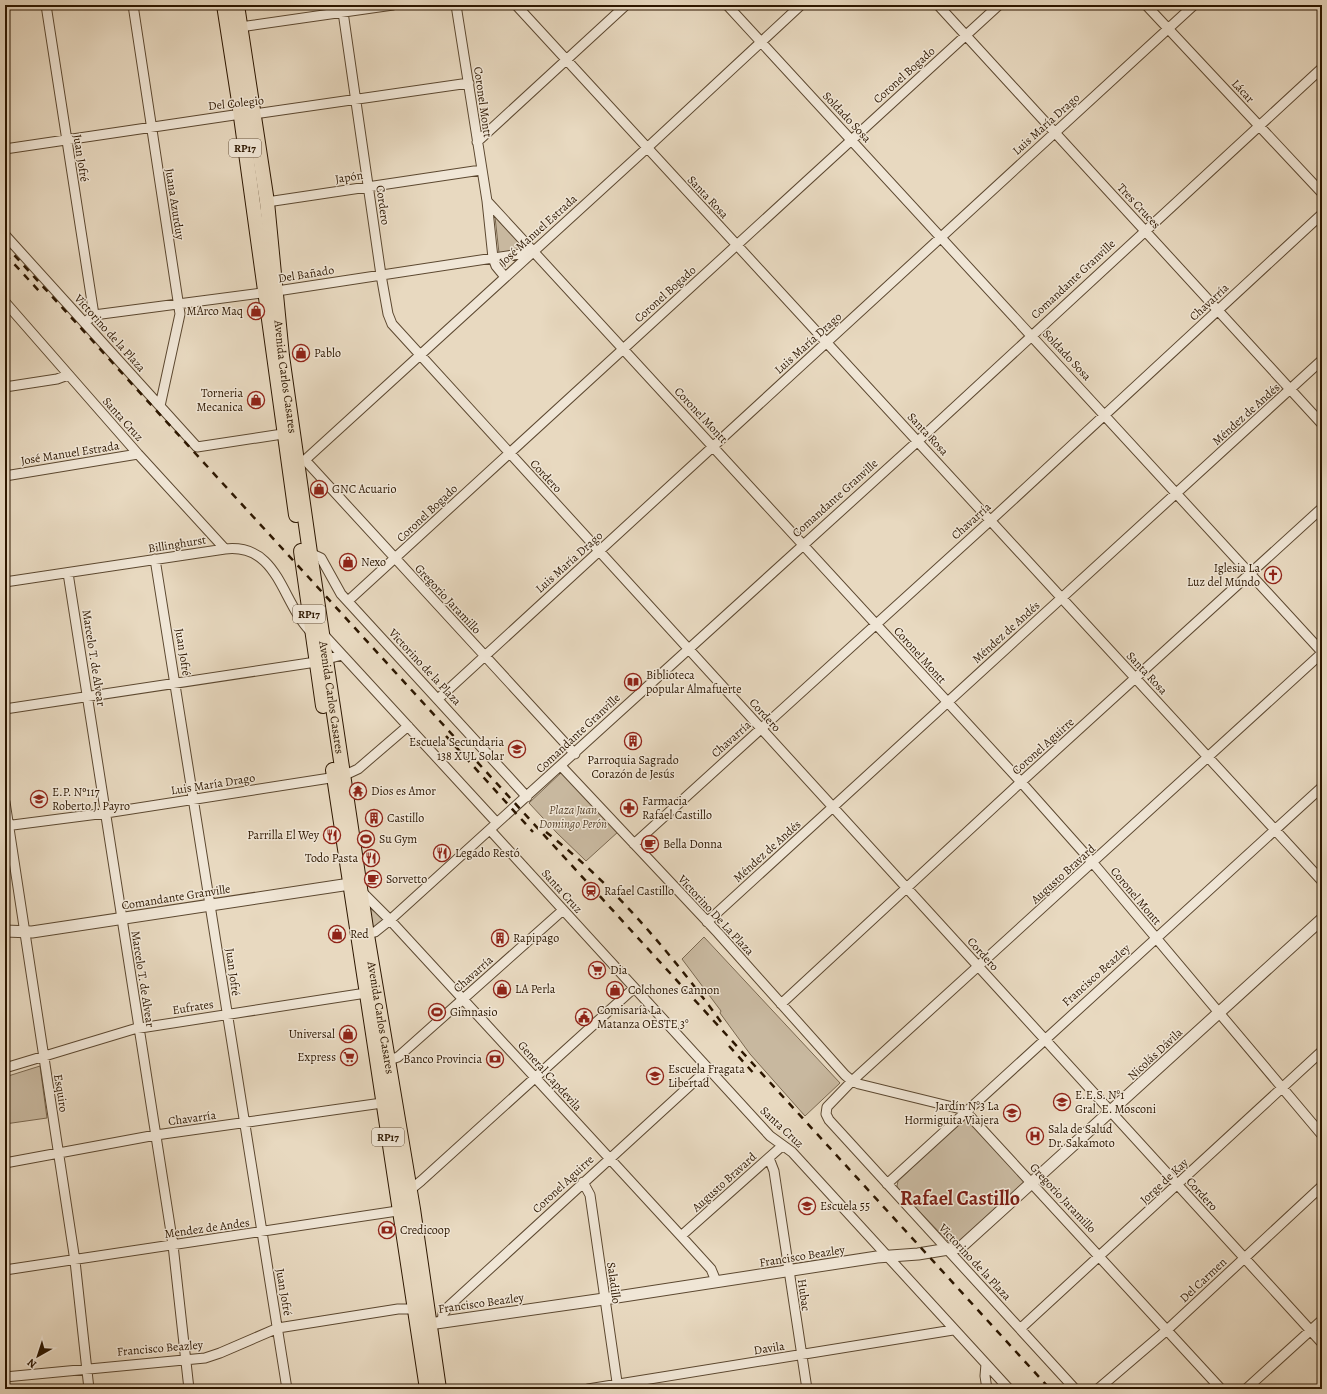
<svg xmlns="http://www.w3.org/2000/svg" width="1327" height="1394" viewBox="0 0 1327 1394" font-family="Alegreya,serif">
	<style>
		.green { fill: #c8b89f; stroke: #7a6850 }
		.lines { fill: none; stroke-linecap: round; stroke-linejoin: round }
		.minor-casing { stroke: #5c4830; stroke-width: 11 }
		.tertiary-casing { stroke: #5c4830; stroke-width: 13 }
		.primary-casing { stroke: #2d1700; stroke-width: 16 }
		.minor { stroke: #f0e6d6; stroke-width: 9 }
		.tertiary { stroke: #f0e6d6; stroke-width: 11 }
		.primary { stroke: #e8d9c0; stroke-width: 14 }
		.rail { stroke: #2d1700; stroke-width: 2.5; stroke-dasharray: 7 7; stroke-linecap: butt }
		.labels { text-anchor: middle; stroke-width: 3; stroke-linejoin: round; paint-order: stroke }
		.shield { fill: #f0e6d6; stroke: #685540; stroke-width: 1 }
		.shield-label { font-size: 11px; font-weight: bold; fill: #2d1700 }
		.street-label { font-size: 12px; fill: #2d1700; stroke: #f0e6d6 }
		.poi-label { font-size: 12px; fill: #2d1700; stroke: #f0e6d6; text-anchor: start }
		.park-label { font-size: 12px; font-style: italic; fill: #5c4730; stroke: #f0e6d6 }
		.town-label { font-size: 20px; font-weight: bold; fill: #7a1f14; stroke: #f0e6d6 }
	</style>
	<rect width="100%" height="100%" fill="#e8d9c0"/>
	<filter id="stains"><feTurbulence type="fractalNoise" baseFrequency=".005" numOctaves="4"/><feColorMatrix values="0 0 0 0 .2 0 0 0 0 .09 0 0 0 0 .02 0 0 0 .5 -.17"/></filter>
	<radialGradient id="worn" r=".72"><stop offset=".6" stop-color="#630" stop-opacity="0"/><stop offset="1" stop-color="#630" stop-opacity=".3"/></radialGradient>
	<path class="green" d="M495,217L525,248L499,253Z
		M563,771L619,831L586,861L557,833L529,803Z
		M371,909L383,918V920L375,927L372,926L368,913Z
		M704,937L840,1083L805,1116L750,1054L720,1013L721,1011L682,959Z
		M40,1066L47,1118L5,1124V1077Z
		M968,1119L1026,1183L963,1242L951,1244L899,1191L897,1186L898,1181L963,1120Z"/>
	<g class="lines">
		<g class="minor-casing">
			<path id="minor" d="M46,5L94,315
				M133,5L180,314L160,406
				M342,5L381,275L388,314L392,324L1322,1343
				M456,5L487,201L493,258L496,266L505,277
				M516,5L1322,881
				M727,5L1322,652
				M938,5L1322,424
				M1146,5L1322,193
				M240,27L393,5
				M477,142L626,5
				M5,149L241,114H254L469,83
				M487,201L1021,782L1093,863L1322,1135
				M267,202L481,170
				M5,235L197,447L289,433
				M5,302L138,454L225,549
				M85,322L94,315L277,291L533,252
				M5,387L57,379L68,375
				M305,460L575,754
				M293,463L305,460L647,148L801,5
				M5,476L138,454
				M310,553L321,558L341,594L527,797
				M155,559L287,1389
				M68,573L173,1245L189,1389
				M5,582L225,549C279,543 281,602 311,632
				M348,601L999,5
				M324,635L497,823
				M438,699L1194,5
				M5,709L316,662L342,655
				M561,766L718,933L845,1075L852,1081L859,1084L961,1109L966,1112L1221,1389
				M5,802L75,1261L89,1389
				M5,826L106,813L343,776L358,769L408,726
				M490,830L770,1136L792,1152L1009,1389
				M634,844L991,520L1322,214
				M361,891L390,920L681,1236L711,1269L716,1281
				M707,922L1322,360
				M363,935L375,932L390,920L918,441L1322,68
				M781,1004L1021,782L1322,508
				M383,1062L398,1057L563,910
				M5,1068L134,1029L366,993
				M769,1158L774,1171L807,1389
				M5,1163L156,1135L382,1103
				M583,1182L590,1195L618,1389
				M887,1184L1322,787
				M406,1190H410L421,1181L633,989
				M681,1236L782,1146
				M5,1270L404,1210
				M442,1322L443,1314L449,1306L708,1069
				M1021,1328L1322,1051
				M986,1364L985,1376L987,1389
				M5,1377L205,1358L220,1353L278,1328L398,1309H415
				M588,1389L953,1330
				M1075,1389L829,1120L826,1114L827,1107L852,1081L1322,653
				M1098,1389L1167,1330L1322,1186
				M1246,1389L1322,1320"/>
		</g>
		<g class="tertiary-casing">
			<path id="tertiary" d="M5,931L32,932L350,884
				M424,1318L429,1324L604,1299L877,1257L918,1254L961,1247L1322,919"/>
		</g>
		<g class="primary-casing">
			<g id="primary">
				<path d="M224,5L238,95L296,515"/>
				<path id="s1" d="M237,5L267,202L282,356L310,553L367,935L413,1209L439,1389"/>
				<path d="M301,551L323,706"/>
				<path d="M333,770L427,1389"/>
			</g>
		</g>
		<use href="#minor" class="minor"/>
		<use href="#tertiary" class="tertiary"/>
		<use href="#primary" class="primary"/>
		<path class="rail" d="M5,245L1050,1389
			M5,254L40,292
			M446,736L533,832
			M546,832C615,886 673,956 724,1026
			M729,1046L757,1077"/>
	</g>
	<defs>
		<g id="shop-ring" transform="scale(0.9)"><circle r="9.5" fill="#f0e6d6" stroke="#8f2418" stroke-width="1.5"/><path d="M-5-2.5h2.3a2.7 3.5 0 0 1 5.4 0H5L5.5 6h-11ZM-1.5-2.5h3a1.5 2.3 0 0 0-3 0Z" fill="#8f2418"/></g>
		<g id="church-ring" transform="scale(0.9)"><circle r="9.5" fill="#f0e6d6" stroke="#8f2418" stroke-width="1.5"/><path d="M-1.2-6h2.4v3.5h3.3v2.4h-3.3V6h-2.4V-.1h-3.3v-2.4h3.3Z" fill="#8f2418"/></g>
		<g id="library-ring" transform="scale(0.9)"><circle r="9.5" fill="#f0e6d6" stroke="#8f2418" stroke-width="1.5"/><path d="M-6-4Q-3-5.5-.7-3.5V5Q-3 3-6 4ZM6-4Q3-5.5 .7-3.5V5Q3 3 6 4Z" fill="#8f2418"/></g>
		<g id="building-ring" transform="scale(0.9)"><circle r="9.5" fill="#f0e6d6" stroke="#8f2418" stroke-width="1.5"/><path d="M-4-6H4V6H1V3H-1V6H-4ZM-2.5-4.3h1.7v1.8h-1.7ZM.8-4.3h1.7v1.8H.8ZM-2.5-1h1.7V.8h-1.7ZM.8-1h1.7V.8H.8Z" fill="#8f2418"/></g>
		<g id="school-ring" transform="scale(0.9)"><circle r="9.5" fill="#f0e6d6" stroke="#8f2418" stroke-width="1.5"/><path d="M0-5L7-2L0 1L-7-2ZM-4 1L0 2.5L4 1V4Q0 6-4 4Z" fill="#8f2418"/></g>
		<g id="temple-ring" transform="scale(0.9)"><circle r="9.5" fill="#f0e6d6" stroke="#8f2418" stroke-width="1.5"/><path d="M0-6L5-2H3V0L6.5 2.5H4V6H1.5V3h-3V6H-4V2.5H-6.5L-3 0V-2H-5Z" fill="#8f2418"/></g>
		<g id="pharmacy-ring" transform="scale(0.9)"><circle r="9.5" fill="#f0e6d6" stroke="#8f2418" stroke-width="1.5"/><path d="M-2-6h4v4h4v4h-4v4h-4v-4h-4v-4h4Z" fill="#8f2418"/></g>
		<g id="restaurant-ring" transform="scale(0.9)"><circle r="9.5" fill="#f0e6d6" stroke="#8f2418" stroke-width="1.5"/><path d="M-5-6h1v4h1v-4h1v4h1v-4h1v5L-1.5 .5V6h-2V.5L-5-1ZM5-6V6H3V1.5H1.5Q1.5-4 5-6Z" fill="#8f2418"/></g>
		<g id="stadium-ring" transform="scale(0.9)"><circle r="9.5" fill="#f0e6d6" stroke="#8f2418" stroke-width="1.5"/><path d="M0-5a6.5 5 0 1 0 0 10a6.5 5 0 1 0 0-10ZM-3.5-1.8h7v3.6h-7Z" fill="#8f2418"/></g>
		<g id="cafe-ring" transform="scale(0.9)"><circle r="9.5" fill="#f0e6d6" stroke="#8f2418" stroke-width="1.5"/><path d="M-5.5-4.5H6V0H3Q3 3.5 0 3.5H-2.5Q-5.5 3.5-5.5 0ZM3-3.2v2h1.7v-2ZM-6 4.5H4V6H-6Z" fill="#8f2418"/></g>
		<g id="station-ring" transform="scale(0.9)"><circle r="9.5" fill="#f0e6d6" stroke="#8f2418" stroke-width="1.5"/><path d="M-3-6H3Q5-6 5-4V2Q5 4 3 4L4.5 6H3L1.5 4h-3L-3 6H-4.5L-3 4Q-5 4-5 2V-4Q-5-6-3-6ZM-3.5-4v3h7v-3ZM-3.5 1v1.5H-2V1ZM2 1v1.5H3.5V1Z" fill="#8f2418"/></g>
		<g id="supermarket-ring" transform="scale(0.9)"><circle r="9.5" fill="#f0e6d6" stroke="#8f2418" stroke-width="1.5"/><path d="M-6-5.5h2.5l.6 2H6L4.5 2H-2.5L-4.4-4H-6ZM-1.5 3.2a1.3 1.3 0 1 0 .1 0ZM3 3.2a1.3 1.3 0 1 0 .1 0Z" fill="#8f2418"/></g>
		<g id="civic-ring" transform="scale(0.9)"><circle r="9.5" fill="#f0e6d6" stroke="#8f2418" stroke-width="1.5"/><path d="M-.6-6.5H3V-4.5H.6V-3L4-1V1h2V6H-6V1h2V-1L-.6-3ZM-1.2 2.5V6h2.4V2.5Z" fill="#8f2418"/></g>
		<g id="bank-ring" transform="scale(0.9)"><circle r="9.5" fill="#f0e6d6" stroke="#8f2418" stroke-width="1.5"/><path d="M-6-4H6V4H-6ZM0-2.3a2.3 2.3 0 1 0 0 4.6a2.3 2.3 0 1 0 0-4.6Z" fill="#8f2418"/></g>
		<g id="hospital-ring" transform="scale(0.9)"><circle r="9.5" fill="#f0e6d6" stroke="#8f2418" stroke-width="1.5"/><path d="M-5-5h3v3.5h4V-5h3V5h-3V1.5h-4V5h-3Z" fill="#8f2418"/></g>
	</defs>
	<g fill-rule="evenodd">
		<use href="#shop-ring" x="256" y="311"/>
		<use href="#shop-ring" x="301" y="353"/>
		<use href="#shop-ring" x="256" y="400"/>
		<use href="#shop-ring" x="319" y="489"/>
		<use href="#shop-ring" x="348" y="562"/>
		<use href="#church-ring" x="1273" y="575"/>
		<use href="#library-ring" x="633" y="682"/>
		<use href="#building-ring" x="633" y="741"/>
		<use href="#school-ring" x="517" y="749"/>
		<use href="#temple-ring" x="358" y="791"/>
		<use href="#school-ring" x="39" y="799"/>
		<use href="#pharmacy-ring" x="629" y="808"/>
		<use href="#building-ring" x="374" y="818"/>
		<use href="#restaurant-ring" x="332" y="835"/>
		<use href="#stadium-ring" x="366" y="839"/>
		<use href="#cafe-ring" x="650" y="844"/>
		<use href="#restaurant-ring" x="442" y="853"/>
		<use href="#restaurant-ring" x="371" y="858"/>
		<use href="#cafe-ring" x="373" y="879"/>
		<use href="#station-ring" x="591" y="891"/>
		<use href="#shop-ring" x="337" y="934"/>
		<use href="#building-ring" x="500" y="938"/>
		<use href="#supermarket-ring" x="597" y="970"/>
		<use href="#shop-ring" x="502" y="989"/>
		<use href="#shop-ring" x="615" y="990"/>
		<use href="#stadium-ring" x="437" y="1012"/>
		<use href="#civic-ring" x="584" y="1017"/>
		<use href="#shop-ring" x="348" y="1034"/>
		<use href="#supermarket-ring" x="349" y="1057"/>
		<use href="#bank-ring" x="495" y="1059"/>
		<use href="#school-ring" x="655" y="1076"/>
		<use href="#school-ring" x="1062" y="1102"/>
		<use href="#school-ring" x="1012" y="1113"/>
		<use href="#hospital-ring" x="1035" y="1136"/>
		<use href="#school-ring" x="807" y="1206"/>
		<use href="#bank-ring" x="387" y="1230"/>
	</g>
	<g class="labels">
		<g class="shield">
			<rect x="229" y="139" width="32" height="18" rx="3"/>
			<rect x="293" y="605" width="32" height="18" rx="3"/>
			<rect x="372" y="1128" width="32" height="18" rx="3"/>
		</g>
		<g class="shield-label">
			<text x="245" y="152">RP17</text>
			<text x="309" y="618">RP17</text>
			<text x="388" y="1141">RP17</text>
		</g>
		<g class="street-label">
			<text transform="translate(904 75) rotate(-42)" y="4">Coronel Bogado</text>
			<text transform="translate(1243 91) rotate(47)" y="4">Lácar</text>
			<text transform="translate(483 102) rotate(82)" y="4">Coronel Montt</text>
			<text transform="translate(236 103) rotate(-6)" y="4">Del Colegio</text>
			<text transform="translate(847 117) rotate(47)" y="4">Soldado Sosa</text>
			<text transform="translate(1046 124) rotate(-42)" y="4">Luis María Drago</text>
			<text transform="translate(81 158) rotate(81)" y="4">Juan Jofré</text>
			<text transform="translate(349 177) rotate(-9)" y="4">Japón</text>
			<text transform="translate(708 197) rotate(47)" y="4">Santa Rosa</text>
			<text transform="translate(175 204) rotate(81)" y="4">Juana Azurduy</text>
			<text transform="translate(383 205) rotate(82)" y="4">Cordero</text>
			<text transform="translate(1139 206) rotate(47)" y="4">Tres Cruces</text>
			<text transform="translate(538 230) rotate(-42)" y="4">José Manuel Estrada</text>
			<text transform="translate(306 274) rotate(-9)" y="4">Del Bañado</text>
			<text transform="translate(1073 279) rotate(-43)" y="4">Comandante Granville</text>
			<text transform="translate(665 294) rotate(-42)" y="4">Coronel Bogado</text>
			<text transform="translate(1209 302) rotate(-43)" y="4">Chavarría</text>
			<text transform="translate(110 333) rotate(48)" y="4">Victorino de la Plaza</text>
			<text transform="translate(808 343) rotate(-42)" y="4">Luis María Drago</text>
			<text transform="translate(1067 355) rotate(47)" y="4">Soldado Sosa</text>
			<text dy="4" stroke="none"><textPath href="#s1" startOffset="375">Avenida Carlos Casares</textPath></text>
			<text transform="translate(1246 414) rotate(-42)" y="4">Méndez de Andés</text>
			<text transform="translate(701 415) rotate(47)" y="4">Coronel Montt</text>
			<text transform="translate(123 419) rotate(48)" y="4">Santa Cruz</text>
			<text transform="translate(928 434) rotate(47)" y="4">Santa Rosa</text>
			<text transform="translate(70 453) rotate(-9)" y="4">José Manuel Estrada</text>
			<text transform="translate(546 476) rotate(47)" y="4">Cordero</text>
			<text transform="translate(835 498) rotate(-42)" y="4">Comandante Granville</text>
			<text transform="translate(427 513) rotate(-43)" y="4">Coronel Bogado</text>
			<text transform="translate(971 521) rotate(-42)" y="4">Chavarría</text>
			<text transform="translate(177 544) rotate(-9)" y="4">Billinghurst</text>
			<text transform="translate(569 562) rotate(-42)" y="4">Luis María Drago</text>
			<text transform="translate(448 599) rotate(47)" y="4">Gregorio Jaramillo</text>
			<text transform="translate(1006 632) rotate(-42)" y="4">Méndez de Andés</text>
			<text transform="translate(183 652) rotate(81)" y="4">Juan Jofré</text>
			<text transform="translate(920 655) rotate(48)" y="4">Coronel Montt</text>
			<text transform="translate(94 658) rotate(81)" y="4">Marcelo T. de Alvear</text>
			<text transform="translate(425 667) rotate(47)" y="4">Victorino de la Plaza</text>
			<text transform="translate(1147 673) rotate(47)" y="4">Santa Rosa</text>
			<text dy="4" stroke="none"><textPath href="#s1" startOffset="699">Avenida Carlos Casares</textPath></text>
			<text transform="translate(765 715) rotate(48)" y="4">Cordero</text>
			<text transform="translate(578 733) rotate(-43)" y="4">Comandante Granville</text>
			<text transform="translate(731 739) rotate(-42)" y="4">Chavarría</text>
			<text transform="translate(1043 746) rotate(-42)" y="4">Coronel Aguirre</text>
			<text transform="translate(213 784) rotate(-9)" y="4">Luis María Drago</text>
			<text transform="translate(767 851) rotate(-42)" y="4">Méndez de Andés</text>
			<text transform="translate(1063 874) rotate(-42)" y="4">Augusto Bravard</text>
			<text transform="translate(562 891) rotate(48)" y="4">Santa Cruz</text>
			<text transform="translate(1136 896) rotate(50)" y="4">Coronel Montt</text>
			<text transform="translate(176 897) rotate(-9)" y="4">Comandante Granville</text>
			<text transform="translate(716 915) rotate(47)" y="4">Victorino De La Plaza</text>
			<text transform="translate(983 954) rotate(48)" y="4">Cordero</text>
			<text transform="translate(233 972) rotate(82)" y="4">Juan Jofré</text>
			<text transform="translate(473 974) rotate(-42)" y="4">Chavarría</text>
			<text transform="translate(1096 975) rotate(-42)" y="4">Francisco Beazley</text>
			<text transform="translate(143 979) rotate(81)" y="4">Marcelo T. de Alvear</text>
			<text transform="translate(193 1007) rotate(-9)" y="4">Eufrates</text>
			<text dy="4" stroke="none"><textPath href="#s1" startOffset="1023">Avenida Carlos Casares</textPath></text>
			<text transform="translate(1155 1054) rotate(-43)" y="4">Nicolás Dávila</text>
			<text transform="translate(550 1076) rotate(48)" y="4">General Capdevila</text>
			<text transform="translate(61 1093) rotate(81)" y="4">Esquiro</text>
			<text transform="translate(192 1118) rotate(-8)" y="4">Chavarría</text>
			<text transform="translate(782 1127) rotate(43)" y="4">Santa Cruz</text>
			<text transform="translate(1164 1181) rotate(-43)" y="4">Jorge de Kay</text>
			<text transform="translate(724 1182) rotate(-42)" y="4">Augusto Bravard</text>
			<text transform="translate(563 1184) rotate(-43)" y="4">Coronel Aguirre</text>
			<text transform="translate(1202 1194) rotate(48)" y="4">Cordero</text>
			<text transform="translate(1063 1198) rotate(47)" y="4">Gregorio Jaramillo</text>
			<text transform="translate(207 1228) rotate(-8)" y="4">Mendez de Andes</text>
			<text transform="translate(802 1256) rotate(-9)" y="4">Francisco Beazley</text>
			<text transform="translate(975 1262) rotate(47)" y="4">Victorino de la Plaza</text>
			<text transform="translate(1203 1280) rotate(-43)" y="4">Del Carmen</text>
			<text transform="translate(614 1283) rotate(82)" y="4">Saladillo</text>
			<text transform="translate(284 1292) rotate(80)" y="4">Juan Jofré</text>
			<text transform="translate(804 1295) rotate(82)" y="4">Hubac</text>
			<text transform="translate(481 1303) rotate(-8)" y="4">Francisco Beazley</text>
			<text transform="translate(160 1348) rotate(-5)" y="4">Francisco Beazley</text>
			<text transform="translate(769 1348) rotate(-9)" y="4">Davila</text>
		</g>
		<g class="poi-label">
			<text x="243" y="315" text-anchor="end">MArco Maq</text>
			<text x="314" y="357">Pablo</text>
			<text x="243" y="397" text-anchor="end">Torneria<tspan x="243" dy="14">Mecanica</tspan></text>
			<text x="332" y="493">GNC Acuario</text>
			<text x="361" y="566">Nexo</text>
			<text x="1260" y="572" text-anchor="end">Iglesia La<tspan x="1260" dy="14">Luz del Mundo</tspan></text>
			<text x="646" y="679">Biblioteca<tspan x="646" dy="14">popular Almafuerte</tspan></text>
			<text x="504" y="746" text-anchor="end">Escuela Secundaria<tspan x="504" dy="14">138 XUL Solar</tspan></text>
			<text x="633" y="764" text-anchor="middle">Parroquia Sagrado<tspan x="633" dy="14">Corazón de Jesús</tspan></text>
			<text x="371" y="795">Dios es Amor</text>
			<text x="52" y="796">E.P. Nº117<tspan x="52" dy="14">Roberto J. Payro</tspan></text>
			<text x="642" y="805">Farmacia<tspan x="642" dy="14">Rafael Castillo</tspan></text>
			<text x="387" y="822">Castillo</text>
			<text x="319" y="839" text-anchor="end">Parrilla El Wey</text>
			<text x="379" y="843">Su Gym</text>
			<text x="663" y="848">Bella Donna</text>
			<text x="455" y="857">Legado Restó</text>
			<text x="358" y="862" text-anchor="end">Todo Pasta</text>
			<text x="386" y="883">Sorvetto</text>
			<text x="604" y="895">Rafael Castillo</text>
			<text x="350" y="938">Red</text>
			<text x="513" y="942">Rapipago</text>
			<text x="610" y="974">Dia</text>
			<text x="515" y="993">LA Perla</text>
			<text x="628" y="994">Colchones Cannon</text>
			<text x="597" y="1014">Comisaría La<tspan x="597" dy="14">Matanza OESTE 3°</tspan></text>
			<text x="450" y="1016">Gimnasio</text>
			<text x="335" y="1038" text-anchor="end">Universal</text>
			<text x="336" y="1061" text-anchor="end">Express</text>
			<text x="482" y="1063" text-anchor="end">Banco Provincia</text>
			<text x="668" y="1073">Escuela Fragata<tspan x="668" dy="14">Libertad</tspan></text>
			<text x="1075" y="1099">E.E.S. N°1<tspan x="1075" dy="14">Gral. E. Mosconi</tspan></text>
			<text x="999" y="1110" text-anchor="end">Jardín N°3 La<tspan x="999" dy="14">Hormiguita Viajera</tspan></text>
			<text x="1048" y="1133">Sala de Salud<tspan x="1048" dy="14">Dr. Sakamoto</tspan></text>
			<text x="820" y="1210">Escuela 55</text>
			<text x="400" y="1234">Credicoop</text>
		</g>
		<g class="park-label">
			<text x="573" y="814">Plaza Juan<tspan x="573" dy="14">Domingo Perón</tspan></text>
		</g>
		<g class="town-label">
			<text x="960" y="1205">Rafael Castillo</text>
		</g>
	</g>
	<rect width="1327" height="1394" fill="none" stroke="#e8d9c0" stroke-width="20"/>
	<rect x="6" y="6" width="1315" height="1382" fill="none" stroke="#2d1700" stroke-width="2"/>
	<rect x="10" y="10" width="1307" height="1374" fill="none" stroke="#2d1700"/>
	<g transform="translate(38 1356) rotate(219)" stroke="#f0e6d6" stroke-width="3" paint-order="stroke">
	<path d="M0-3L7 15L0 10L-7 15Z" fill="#2d1700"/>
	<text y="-6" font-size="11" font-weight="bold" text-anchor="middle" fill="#2d1700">N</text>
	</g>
	<rect width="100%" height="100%" filter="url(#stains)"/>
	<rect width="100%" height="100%" fill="url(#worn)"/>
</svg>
